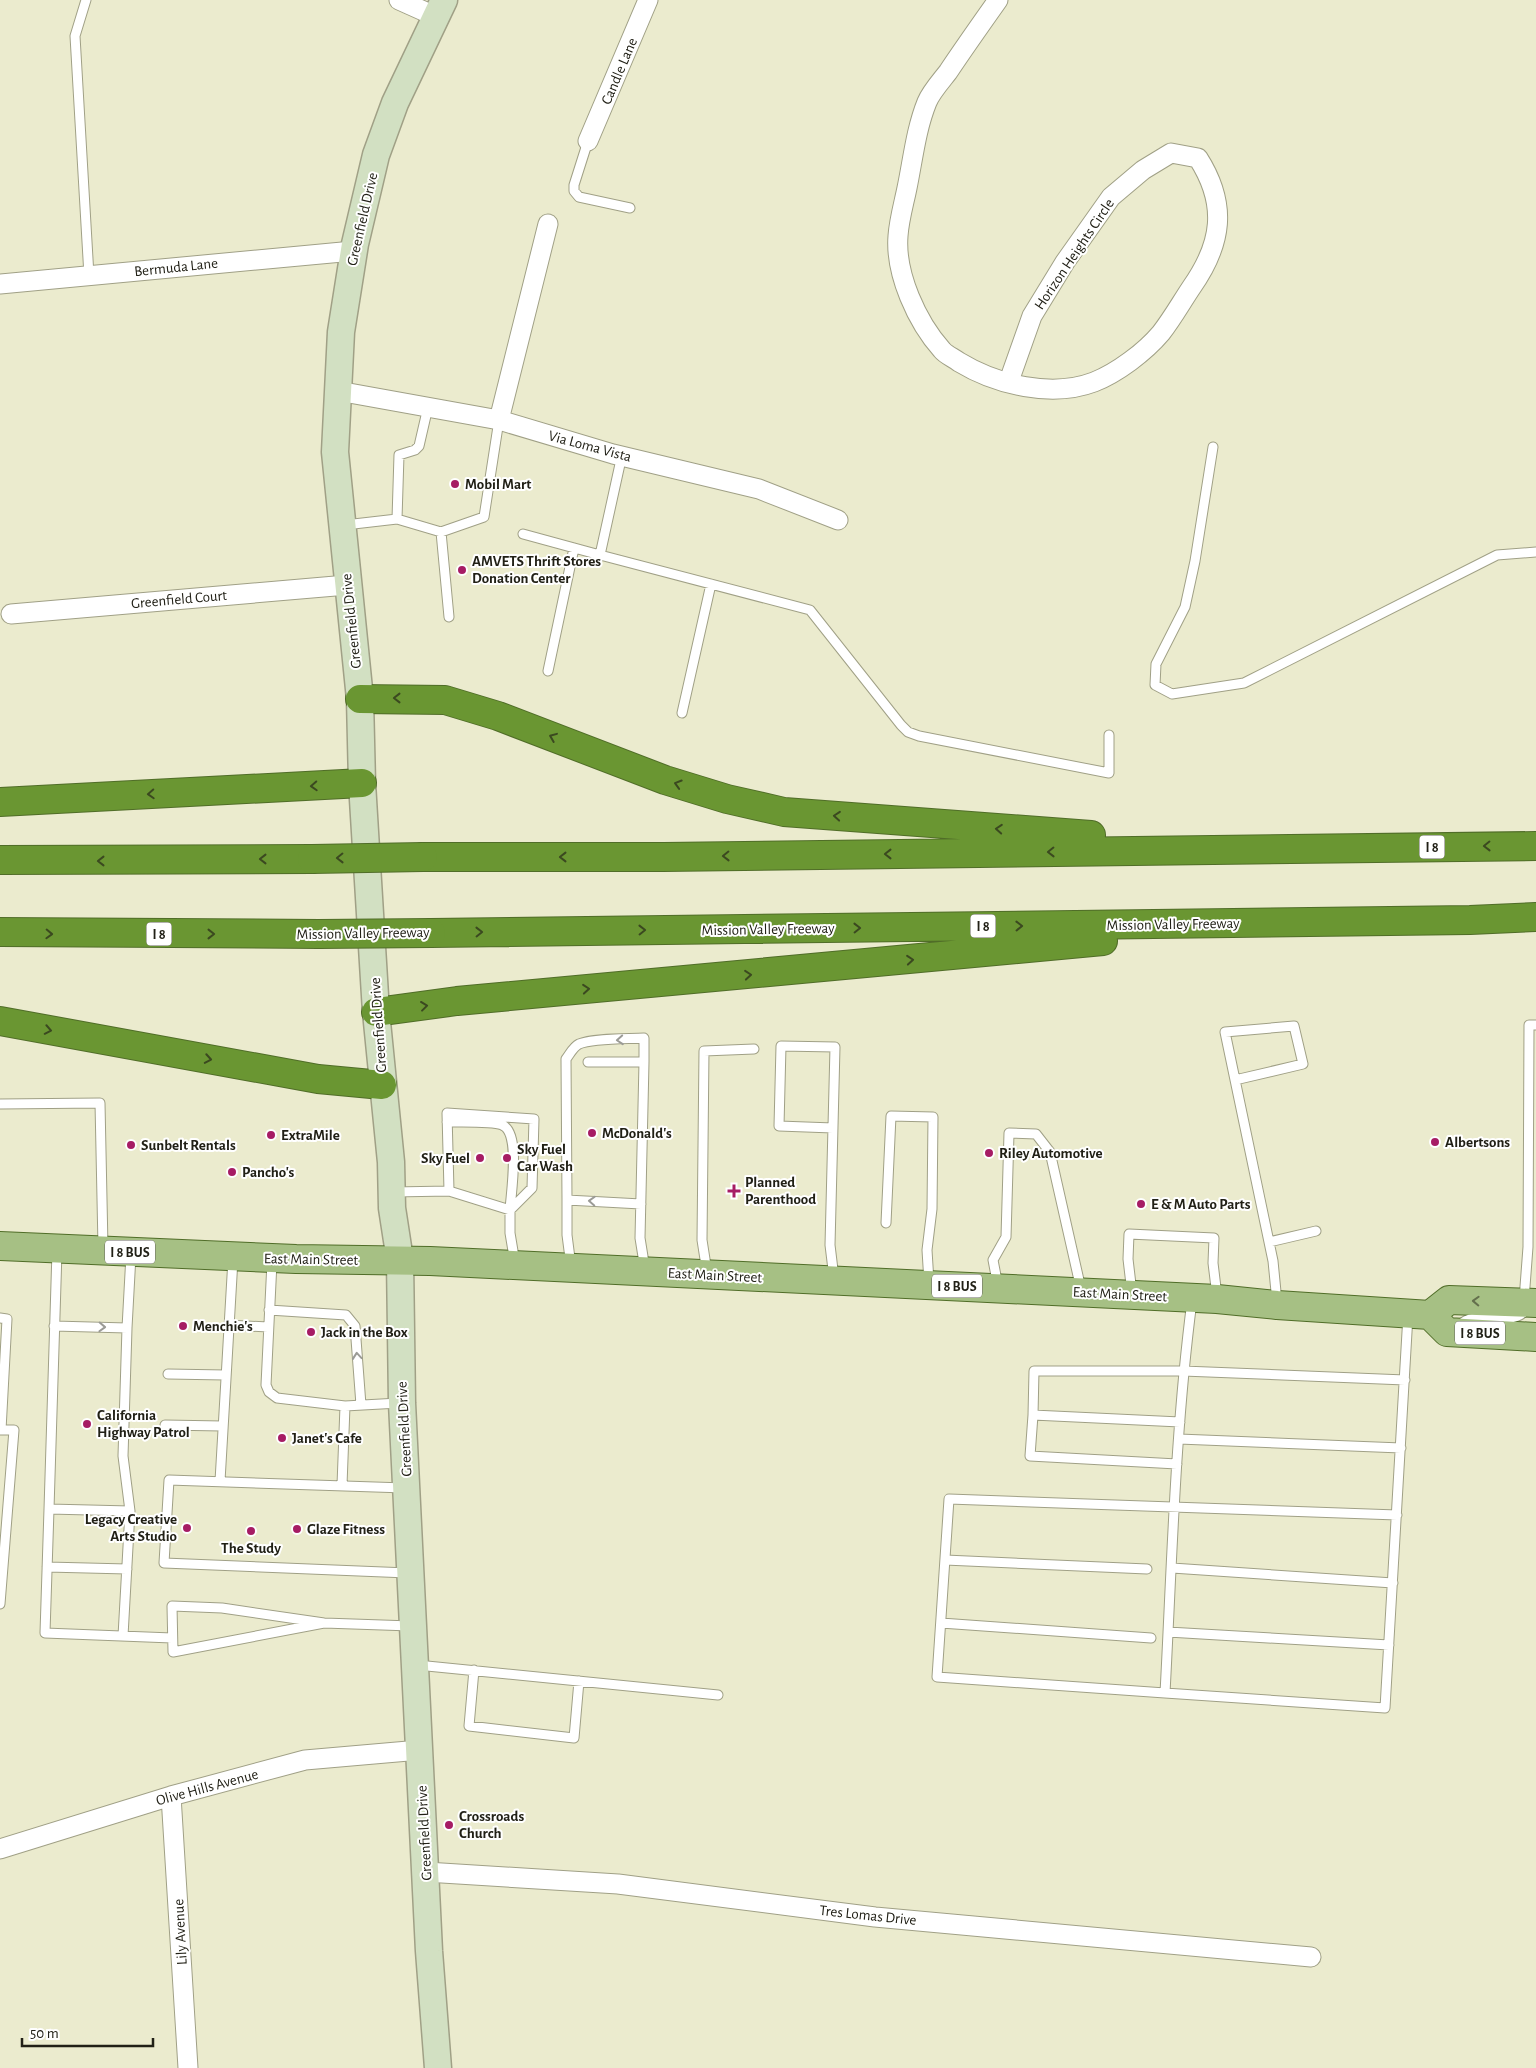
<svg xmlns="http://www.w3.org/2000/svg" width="1536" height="2068" viewBox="0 0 1536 2068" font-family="'Alegreya Sans',sans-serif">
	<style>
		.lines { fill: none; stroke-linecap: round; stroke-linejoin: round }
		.service-casing { stroke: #a0a086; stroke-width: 11 }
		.minor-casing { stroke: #a0a086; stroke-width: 21 }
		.secondary-casing { stroke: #a0a086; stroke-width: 29 }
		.primary-casing { stroke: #506d28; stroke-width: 30 }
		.motorway-casing { stroke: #506d28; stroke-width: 30 }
		.service { stroke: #fff; stroke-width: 9 }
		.minor { stroke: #fff; stroke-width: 19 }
		.secondary { stroke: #d2e0c2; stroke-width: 26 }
		.primary { stroke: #a6c084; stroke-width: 28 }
		.motorway { stroke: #6a9632; stroke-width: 28 }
		.motorway-bridge-casing { stroke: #506d28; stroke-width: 30; stroke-linecap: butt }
		.motorway-bridge { stroke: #6a9632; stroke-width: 28 }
		.oneway { stroke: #3b4920 }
		.oneway2 { stroke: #9b9b96 }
		.oneway3 { stroke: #64704d }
		.poi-dot { fill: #a61c64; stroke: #fff; stroke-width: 2 }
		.labels { text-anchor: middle; stroke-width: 4; stroke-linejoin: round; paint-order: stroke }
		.shield { fill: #fff; stroke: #64635c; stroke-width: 1 }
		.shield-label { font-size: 14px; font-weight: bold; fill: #212016 }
		.street-label { font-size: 15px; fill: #212016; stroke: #fff }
		.poi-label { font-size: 15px; font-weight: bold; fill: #212016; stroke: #fff; text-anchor: start }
	</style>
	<rect width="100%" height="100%" fill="#ebebce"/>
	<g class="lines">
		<g class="service-casing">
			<path id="service" d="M86,0L75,36L89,276
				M588,141L574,185V191L579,197L630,208
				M428,407L419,446L415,450L399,455L397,519L441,532
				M1213,447L1195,561L1185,607L1156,664L1155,685L1172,694L1244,683L1497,555L1536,552
				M345,525L397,519
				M523,534L600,555L622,455
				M600,555L810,610L901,725L908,732L919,736L1109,773V735
				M449,617L441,532L484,517L499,420
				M548,671L574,548
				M682,713L711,584
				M588,1062H644L640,1238L645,1269
				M1235,1080L1303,1064L1294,1026L1225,1032L1273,1261L1277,1302
				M0,1104L100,1103L103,1247
				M447,1122C459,1122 493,1121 502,1125C521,1132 511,1192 510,1210L449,1191
				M833,1128L779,1126L781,1046L835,1047L830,1245L834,1278
				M393,1192L449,1191L447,1113L534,1119L532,1188L510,1210V1233L515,1263
				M567,1200L566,1059C570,1054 573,1047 579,1044C593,1038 628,1039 644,1038V1062
				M886,1223L891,1116L933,1117L932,1209L927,1250L929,1282
				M1269,1242L1316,1231
				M272,1262L266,1385L269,1392L277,1398L345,1406
				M571,1266L567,1235V1200L641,1204
				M707,1272L702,1240L704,1051L754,1049
				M998,1286L993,1260L1006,1237L1009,1133L1036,1134L1050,1152L1081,1289
				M1132,1293L1128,1259L1129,1234L1214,1238L1213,1263L1217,1296
				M1192,1301C1175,1431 1172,1562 1165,1693L937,1677L949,1499L1397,1515
				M269,1310L346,1315L355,1326L361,1405
				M0,1318L7,1319L1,1430
				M228,1325L268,1327
				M1460,1325C1475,1309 1505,1327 1523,1313L1528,1247L1529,1025H1536
				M54,1326L127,1328L131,1255
				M127,1328L123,1456L130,1511
				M168,1374L225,1375
				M1033,1415L1034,1371H1183L1405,1380
				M165,1425L222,1426
				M0,1430H14L0,1604
				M1179,1439L1401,1448
				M1177,1464L1030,1456L1033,1415L1180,1422
				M220,1481L233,1259
				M342,1485L345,1406L399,1403
				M405,1488L169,1480L164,1563L408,1573
				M49,1509L57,1251
				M945,1560L1147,1569
				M47,1567L127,1569
				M1172,1568L1393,1583
				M324,1623L173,1652L172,1606L222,1608L324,1623L411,1626
				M941,1623L1151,1638
				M1168,1632L1389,1645
				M123,1636L130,1511L49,1509L45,1633L172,1638
				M417,1665L718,1695
				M474,1670L469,1726L574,1738L579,1681
				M1165,1693L1385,1708L1408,1315"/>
		</g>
		<g class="minor-casing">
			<path id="minor" d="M399,0L437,17
				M998,0C981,24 964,48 948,72C941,81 931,92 927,102C916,129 913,159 907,188C904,203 899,220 898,236C895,274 917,322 942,350C946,355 954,358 959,362C997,385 1052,398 1094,382C1117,373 1145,352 1161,333C1172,319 1181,303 1191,288C1222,244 1228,205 1198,158L1171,153L1143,170L1111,197L1065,262L1032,316L1009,381
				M588,141L648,0
				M0,284L353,251
				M338,391L499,420L613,454L759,489L838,520
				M499,420L548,224
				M11,614L347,585
				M171,1796L188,2068
				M0,1849L171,1796L305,1760L420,1750
				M426,1872L618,1884L875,1917L1311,1957"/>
		</g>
		<g class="secondary-casing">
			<path id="secondary" d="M438,2068L429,1951L402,1403L400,1260L392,1208L391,1162L376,1012L362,783L360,699L335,452L341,332L355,244L376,155L395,103L444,0"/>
		</g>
		<g class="primary-casing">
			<path id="primary" d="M0,1246L296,1259L430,1261L1217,1299L1277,1305L1430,1315L1447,1332L1536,1337
				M1430,1315L1449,1300L1536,1303"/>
		</g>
		<g class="motorway-casing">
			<path id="motorway" d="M360,699L445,700L498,716L665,780L727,799L784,812L1091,835
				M0,802L362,783
				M423,857H664L1536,846
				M0,860L312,859
				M0,932L319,934
				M431,933L1470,920L1536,917
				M376,1012L457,1001L1103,941
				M0,1021L318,1079L382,1085"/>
		</g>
		<use href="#service" class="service"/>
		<use href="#minor" class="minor"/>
		<use href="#secondary" class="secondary"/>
		<use href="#primary" class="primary"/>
		<use href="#motorway" class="motorway"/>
		<g class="motorway-bridge-casing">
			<path id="motorway-bridge" d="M312,859L423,857
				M319,934L431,933"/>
		</g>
		<use href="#motorway-bridge" class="motorway-bridge"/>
	</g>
	<defs><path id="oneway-chevron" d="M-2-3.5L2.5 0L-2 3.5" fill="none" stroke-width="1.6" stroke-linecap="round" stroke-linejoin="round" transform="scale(1.25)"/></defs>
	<g class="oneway">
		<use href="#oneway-chevron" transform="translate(397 698) rotate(180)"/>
		<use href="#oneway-chevron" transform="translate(553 737) rotate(-158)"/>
		<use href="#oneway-chevron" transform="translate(678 784) rotate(-163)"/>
		<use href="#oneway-chevron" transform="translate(314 786) rotate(177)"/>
		<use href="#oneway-chevron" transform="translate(151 794) rotate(177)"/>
		<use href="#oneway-chevron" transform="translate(837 816) rotate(-175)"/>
		<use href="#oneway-chevron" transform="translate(999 829) rotate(-176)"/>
		<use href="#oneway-chevron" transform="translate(1487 846) rotate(179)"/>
		<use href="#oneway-chevron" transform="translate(1051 852) rotate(179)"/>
		<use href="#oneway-chevron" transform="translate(888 854) rotate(180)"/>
		<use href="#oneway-chevron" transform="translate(726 856) rotate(179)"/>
		<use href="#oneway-chevron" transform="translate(563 857) rotate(180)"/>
		<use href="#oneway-chevron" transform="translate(340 858) rotate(179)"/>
		<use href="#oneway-chevron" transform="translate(263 859) rotate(180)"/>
		<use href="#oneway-chevron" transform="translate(101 861) rotate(180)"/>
		<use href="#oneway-chevron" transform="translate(1019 926) rotate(-1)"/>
		<use href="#oneway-chevron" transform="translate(857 928) rotate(-1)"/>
		<use href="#oneway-chevron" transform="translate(642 930) rotate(-1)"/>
		<use href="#oneway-chevron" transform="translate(479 932) rotate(-1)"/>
		<use href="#oneway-chevron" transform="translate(49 934) rotate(2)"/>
		<use href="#oneway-chevron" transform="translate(211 934)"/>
		<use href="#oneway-chevron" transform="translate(910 960) rotate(-5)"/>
		<use href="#oneway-chevron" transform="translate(748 975) rotate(-5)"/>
		<use href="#oneway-chevron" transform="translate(586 989) rotate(-5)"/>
		<use href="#oneway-chevron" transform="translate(424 1006) rotate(-7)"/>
		<use href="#oneway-chevron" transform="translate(48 1030) rotate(11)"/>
		<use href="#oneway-chevron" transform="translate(208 1059) rotate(10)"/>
	</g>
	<g class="oneway2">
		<use href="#oneway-chevron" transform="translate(620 1040) rotate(176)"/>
		<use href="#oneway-chevron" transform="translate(592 1201) rotate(-177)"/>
		<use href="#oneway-chevron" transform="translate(102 1327) rotate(2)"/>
		<use href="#oneway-chevron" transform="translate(357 1356) rotate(-95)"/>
	</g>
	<use class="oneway3" href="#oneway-chevron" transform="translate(1476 1301) rotate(-178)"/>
	<g class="poi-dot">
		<circle cx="455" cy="484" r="5"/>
		<circle cx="462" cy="570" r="5"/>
		<circle cx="592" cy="1133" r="5"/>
		<circle cx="271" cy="1135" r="5"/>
		<circle cx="1435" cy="1142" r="5"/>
		<circle cx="131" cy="1145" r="5"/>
		<circle cx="989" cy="1153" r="5"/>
		<circle cx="480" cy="1158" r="5"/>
		<circle cx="507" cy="1158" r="5"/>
		<circle cx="232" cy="1172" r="5"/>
		<path d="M731.5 1183.5h5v5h5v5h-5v5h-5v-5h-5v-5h5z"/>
		<circle cx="1141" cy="1204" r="5"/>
		<circle cx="183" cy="1326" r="5"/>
		<circle cx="311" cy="1332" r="5"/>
		<circle cx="87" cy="1424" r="5"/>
		<circle cx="282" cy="1438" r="5"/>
		<circle cx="187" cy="1528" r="5"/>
		<circle cx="297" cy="1529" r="5"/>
		<circle cx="251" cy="1531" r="5"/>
		<circle cx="449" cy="1825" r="5"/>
	</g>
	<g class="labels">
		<g class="shield">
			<rect x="1419.5" y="835.5" width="25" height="23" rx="4"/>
			<rect x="970.5" y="914.5" width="25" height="23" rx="4"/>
			<rect x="146.5" y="922.5" width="25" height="23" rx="4"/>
			<rect x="105" y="1240.5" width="50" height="23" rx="4"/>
			<rect x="932" y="1274.5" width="50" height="23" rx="4"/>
			<rect x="1455" y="1321.5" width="50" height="23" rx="4"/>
		</g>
		<g class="shield-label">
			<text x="1432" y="852">I 8</text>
			<text x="983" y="931">I 8</text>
			<text x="159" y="939">I 8</text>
			<text x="130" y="1257">I 8 BUS</text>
			<text x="957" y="1291">I 8 BUS</text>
			<text x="1480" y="1338">I 8 BUS</text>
		</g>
		<g class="street-label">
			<text transform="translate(619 71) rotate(-67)" y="5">Candle Lane</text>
			<text transform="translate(362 219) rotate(-77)" y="5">Greenfield Drive</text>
			<text transform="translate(1074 254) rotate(-56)" y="5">Horizon Heights Circle</text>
			<text transform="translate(176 267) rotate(-6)" y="5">Bermuda Lane</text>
			<text transform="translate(590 446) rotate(15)" y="5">Via Loma Vista</text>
			<text transform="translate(179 599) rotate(-5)" y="5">Greenfield Court</text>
			<text transform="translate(351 621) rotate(-96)" y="5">Greenfield Drive</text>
			<text transform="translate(1173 924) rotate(-1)" y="5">Mission Valley Freeway</text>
			<text transform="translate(768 929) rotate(-1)" y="5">Mission Valley Freeway</text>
			<text transform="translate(363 933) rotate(-1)" y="5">Mission Valley Freeway</text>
			<text transform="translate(378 1025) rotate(-94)" y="5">Greenfield Drive</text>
			<text transform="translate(311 1259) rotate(1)" y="5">East Main Street</text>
			<text transform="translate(715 1275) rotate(3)" y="5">East Main Street</text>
			<text transform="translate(1120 1294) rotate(3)" y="5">East Main Street</text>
			<text transform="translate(404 1429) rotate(-93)" y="5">Greenfield Drive</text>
			<text transform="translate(207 1787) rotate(-15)" y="5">Olive Hills Avenue</text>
			<text transform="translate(424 1833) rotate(-93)" y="5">Greenfield Drive</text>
			<text transform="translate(868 1915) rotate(6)" y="5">Tres Lomas Drive</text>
			<text transform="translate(180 1932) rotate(-93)" y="5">Lily Avenue</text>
		</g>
		<g class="poi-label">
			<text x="465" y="489">Mobil Mart</text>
			<text x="472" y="566">AMVETS Thrift Stores<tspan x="472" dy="17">Donation Center</tspan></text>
			<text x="602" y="1138">McDonald's</text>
			<text x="281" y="1140">ExtraMile</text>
			<text x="1445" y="1147">Albertsons</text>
			<text x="141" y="1150">Sunbelt Rentals</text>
			<text x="517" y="1154">Sky Fuel<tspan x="517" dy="17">Car Wash</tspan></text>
			<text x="999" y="1158">Riley Automotive</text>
			<text x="470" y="1163" text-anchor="end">Sky Fuel</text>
			<text x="242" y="1177">Pancho's</text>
			<text x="745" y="1187">Planned<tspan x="745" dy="17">Parenthood</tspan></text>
			<text x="1151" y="1209">E &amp; M Auto Parts</text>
			<text x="193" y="1331">Menchie's</text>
			<text x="321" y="1337">Jack in the Box</text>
			<text x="97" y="1420">California<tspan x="97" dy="17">Highway Patrol</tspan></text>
			<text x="292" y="1443">Janet's Cafe</text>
			<text x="177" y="1524" text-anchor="end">Legacy Creative<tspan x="177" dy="17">Arts Studio</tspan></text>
			<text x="307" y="1534">Glaze Fitness</text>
			<text x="251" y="1553" text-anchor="middle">The Study</text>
			<text x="459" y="1821">Crossroads<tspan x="459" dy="17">Church</tspan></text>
		</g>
	</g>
	<path d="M22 2038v8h131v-8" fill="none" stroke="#212016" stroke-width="2.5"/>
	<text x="30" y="2038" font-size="15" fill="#212016" stroke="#ffffff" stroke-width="4" paint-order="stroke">50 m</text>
</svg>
